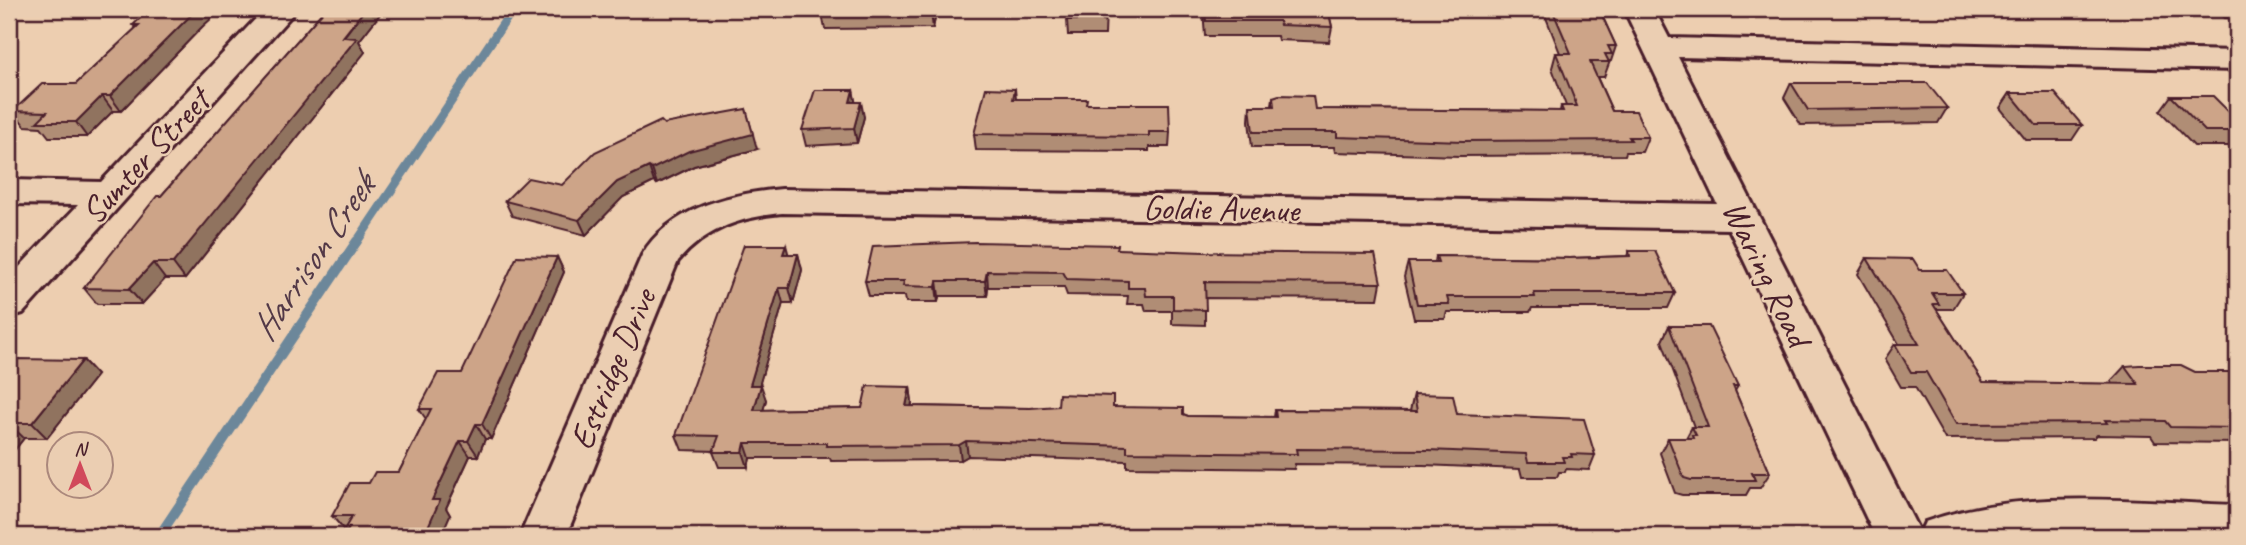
<svg xmlns="http://www.w3.org/2000/svg" width="2246" height="545" viewBox="0 0 2246 545" font-family="Caveat,sans-serif">
	<style>
		.lines { fill: none; stroke-linecap: round; stroke-linejoin: round }
		.stream-far1 { stroke: #6c879a; stroke-width: 9 }
		.stream { stroke: #6c879a; stroke-width: 10 }
		.minor-casing { stroke: #4a1f2b; stroke-width: 6 }
		.minor { fill: #ebceb2; fill-rule: evenodd }
		.wall { fill: #b08d75; stroke: #4a1f2b; stroke-width: 2 }
		.shaded-wall { fill: #90735f; stroke: #4a1f2b; stroke-width: 2 }
		.building { fill: #cda488; stroke: #4a1f2b; stroke-width: 2 }
		.labels { text-anchor: middle; stroke-width: 5; stroke-linejoin: round; paint-order: stroke }
		.street-label { font-size: 35px; fill: #4a1f2b; stroke: #ebceb2 }
		.water-label { font-size: 37px; font-style: italic; fill: #533947; stroke: #ebceb2 }
	</style>
	<rect width="100%" height="100%" fill="#edceb0"/>
	<filter id="ink" filterUnits="userSpaceOnUse"><feTurbulence type="fractalNoise" baseFrequency=".0143" numOctaves="2"/><feDisplacementMap in="SourceGraphic" scale="14" xChannelSelector="R" yChannelSelector="G"/><feConvolveMatrix kernelMatrix="1 2 1 2 8 2 1 2 1" color-interpolation-filters="sRGB"/></filter>
	<g filter="url(#ink)">
		<g class="lines">
			<path class="stream-far1" d="M356,243L513,9"/>
			<path class="stream" d="M159,536L357,241"/>
			<g class="minor-casing">
				<path id="minor" d="M265,9H297L23,313L9,317V278L78,205L9,204V180L101,182Z
					M1624,9H1654L1669,38L2237,51V70L1678,57L1920,533L1925,522C2024,487 2135,502 2237,505V536H1875L1729,229L782,213C741,217 706,228 678,261L566,536H520L642,255C670,207 731,194 782,189L1717,204Z"/>
			</g>
			<use href="#minor" class="minor"/>
		</g>
		<path class="wall" d="M325,9H384L359,41L365,52L185,279H165L142,304H97L84,288L161,196Z
			M823,9H937L933,28L825,29L822,14Z
			M1106,9L1105,35H1068L1067,20Z
			M1203,9H1328L1332,27L1329,42L1278,40L1277,36H1205Z
			M1543,9H1599L1616,46L1611,61H1610L1604,77H1597L1612,111L1648,137L1642,152H1626L1625,155L1459,156L1335,152L1334,147H1252L1249,121L1250,106H1272L1273,97L1315,109L1560,111L1561,106H1566L1552,68L1556,53H1560L1543,10Z
			M1780,9H1891V10H1781Z
			M2215,9H2237V18H2225Z
			M133,25L202,27L121,111H113L87,137H49L41,127L25,126L13,111L76,84L136,28Z
			M1791,83L1947,108L1938,123L1801,125L1784,98Z
			M1015,89L1016,99L1087,104L1170,132L1169,147H1149V151L976,150L974,134Z
			M853,90L855,102L864,117L857,143L806,146L802,130Z
			M2010,93L2082,125L2072,140H2026L2000,108Z
			M2171,96L2237,120V144L2236,146H2194L2160,111Z
			M664,124L757,149L694,166L657,184L654,182L623,197L586,235L512,216L505,201L562,185Z
			M1117,249L1381,283L1378,299L1205,298V325L1172,324V311H1146L1144,304H1127L1128,296L1067,295L1064,287H988L987,296H939L938,302H906L905,296H869L865,281Z
			M1629,251L1675,293L1668,308H1532L1530,312H1447L1445,319H1414L1404,277L1408,262H1435L1436,256L1570,258L1627,256Z
			M788,254H798L802,270L793,303H783L759,385L766,400L763,410L862,408L910,387L912,402V406L1030,408L1113,407L1183,414L1188,416L1274,417L1275,410L1410,411L1414,394L1457,414L1595,455L1589,470L1566,469L1565,472H1559L1557,477H1522L1520,469L1423,465L1295,464L1294,469L1127,467V461L968,456L961,460L831,461L830,458H750L748,467H719L713,452L714,451L682,450L676,435Z
			M557,257L564,272L491,439H485L478,456H470L446,508L450,515L348,531L344,530L332,516L369,483L399,472L426,419L419,409L462,373Z
			M1867,258L1920,270L1963,293L1953,309H1936L1983,382L2113,384L2111,381L2125,366L2195,372H2237V443L2155,442L2151,436L2097,435L2094,438L1945,439L1915,387H1901L1885,359L1895,344H1899L1858,274Z
			M1669,326L1738,386L1735,391L1770,473L1760,488H1750L1746,495H1682L1675,493L1660,453L1668,438H1686L1692,427H1694L1662,341Z
			M83,360L97,375L47,438H24L9,457V369Z"/>
		<path class="shaded-wall" d="M197,9H222L202,27L121,111L110,96Z
			M365,9H384L359,41L365,52L185,279L173,263Z
			M932,9H937L933,28L931,13Z
			M853,90L856,105L850,102Z
			M102,96L113,111L87,137L76,122Z
			M861,102L864,117L857,143L854,128Z
			M746,109L757,149L694,166L657,184L652,169Z
			M649,167L654,182L623,197L586,235L579,220L617,182Z
			M786,245L790,260L783,254Z
			M798,254L802,270L793,303L789,288Z
			M557,257L564,272L491,439L482,424Z
			M153,263L165,279L142,304L129,289Z
			M987,271L988,287L987,296L985,281Z
			M937,281L939,296L938,302L936,287Z
			M779,288L783,303L755,400L750,385Z
			M83,360L97,375L47,438L32,423Z
			M761,385L766,400L759,425L754,410Z
			M910,387L912,402L909,421L906,406Z
			M9,424L24,438L9,457Z
			M476,424L485,439L478,456L468,441Z
			M460,441L470,456L446,508L450,515L441,536H424L432,500Z
			M966,441L968,456L961,460L959,445Z
			M745,443L750,458L748,467L743,452Z"/>
		<path class="building" d="M150,9H197L110,96H102L76,122H37L47,112L13,111L42,84H76L139,25H133Z
			M325,9H365L343,37L357,38L173,263H153L129,289L84,288L157,196H161Z
			M823,9H932L931,13L822,14Z
			M1068,9H1105V20H1067Z
			M1205,9H1328L1332,27L1280,25L1279,21H1206Z
			M1552,9H1599L1616,46H1608L1612,54H1605L1609,62H1590L1612,111H1636L1648,137H1629L1631,140L1463,141L1337,137V132H1253L1250,106H1274L1273,97L1279,95L1313,96L1315,109L1563,111L1561,106H1577L1556,53H1571Z
			M1791,83H1927L1947,108L1808,110Z
			M986,88L1015,89L1013,99H1087L1086,104H1169L1170,132H1149V136L974,134Z
			M815,90H853L850,102H861L854,128L802,130Z
			M2010,93H2055L2082,125H2036Z
			M2171,96H2213L2237,120V131H2205Z
			M746,109L753,134L689,151L652,169L649,167L617,182L579,220L505,201L528,178L562,185L595,152L661,121L664,124Z
			M975,242L1118,245L1117,249L1204,252L1375,254L1381,283L1205,282L1206,310L1173,309V296H1146L1145,288H1128V281L1067,279L1063,272L987,271L985,281H937L936,287L903,286L904,281H865L873,246Z
			M744,245H786L783,254H798L789,288H779L750,385H761L754,410L862,408L867,386L910,387L906,406L1030,408L1058,406L1059,394L1084,395L1113,396V407L1183,408V414L1188,416L1276,417L1275,410L1417,411L1414,394L1453,395L1457,414L1584,419L1595,455L1571,454L1572,457H1562L1564,462H1528L1526,454L1428,450L1296,449L1297,454L1127,452V446L966,441L959,445L826,446L827,443H745L743,452H713L719,436L676,435Z
			M1629,251H1655L1675,293H1534L1535,297H1447L1449,304H1417L1408,262H1438L1436,256L1570,258L1630,256Z
			M517,256L557,257L482,424H476L468,441H460L432,500H440L424,536H345L349,528H345L352,516H332L350,483H369L375,472H399L431,409H419L438,373H462Z
			M1867,258L1913,259L1920,270H1947L1963,293H1932L1939,304H1933L1983,382L2138,384L2125,366L2139,365H2181L2195,372H2237V428L2170,427L2165,421L2105,420L2107,423L1956,424L1926,372H1911L1895,344H1919Z
			M1669,326H1709L1738,386H1733L1770,473H1752L1755,480H1691L1684,478L1668,438H1693L1692,435H1696L1692,427H1708Z
			M17,359L83,360L32,423H9V369Z"/>
	</g>
	<g class="labels">
		<g class="street-label">
			<text transform="translate(145 156) rotate(-47)" y="12">Sumter Street</text>
			<text transform="translate(1221 208) rotate(1)" y="12">Goldie Avenue</text>
			<text transform="translate(1767 273) rotate(64)" y="12">Waring Road</text>
			<text transform="translate(612 369) rotate(-67)" y="12">Estridge Drive</text>
		</g>
		<g class="water-label">
			<text transform="translate(312 257) rotate(-56)" y="13">Harrison Creek</text>
		</g>
	</g>
	<rect width="2246" height="545" fill="none" stroke="#ebceb2" stroke-width="35"/>
	<rect x="18" y="18" width="2211" height="510" fill="none" stroke="#4a1f2b" stroke-width="2.5" filter="url(#ink)"/>
	<g transform="translate(80 465)"><circle r="33" fill="#ebceb2" stroke="#ab887c" stroke-width="2"/>
	<path d="M0-5L12 26L0 18L-12 26Z" fill="#d1495b"/>
	<text y="-10" font-size="19" font-weight="bold" text-anchor="middle" fill="#4a1f2b">N</text>
	</g>
</svg>
